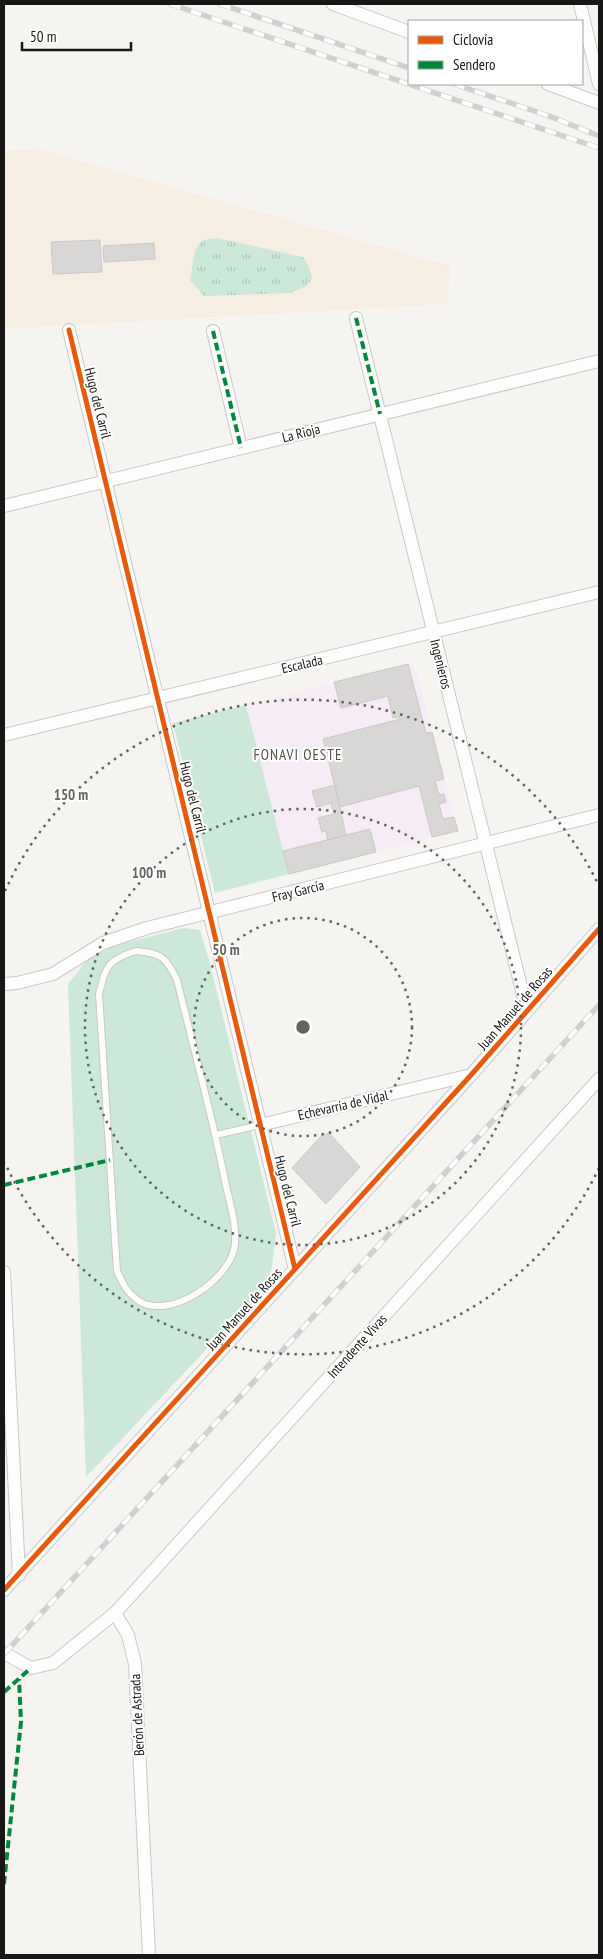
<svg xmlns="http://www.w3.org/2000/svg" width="603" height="1959" viewBox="0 0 603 1959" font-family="'PT Sans Narrow',sans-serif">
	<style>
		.industrial { fill: #f6eee2 }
		.education { fill: #f6ecf5 }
		.grass { fill: url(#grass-tufts) }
		.park { fill: #cbe8d8 }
		.building { fill: #d9d7d5; stroke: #cbc9c7 }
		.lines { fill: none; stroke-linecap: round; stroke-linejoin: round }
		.lane-casing { stroke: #cac8c6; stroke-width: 8 }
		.street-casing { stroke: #cac8c6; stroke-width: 14 }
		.lane { stroke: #fefdfd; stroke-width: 6 }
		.street { stroke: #fefdfd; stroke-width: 12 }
		.rail-casing { stroke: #d1d0d0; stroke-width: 5.5 }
		.rail { stroke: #fff; stroke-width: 4; stroke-dasharray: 11; stroke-linecap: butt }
		.quiet { stroke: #00873e; stroke-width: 4; stroke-dasharray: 8 4; stroke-linecap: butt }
		.cycleway-casing { stroke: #fff; stroke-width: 8 }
		.cycleway { stroke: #e8590c; stroke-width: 5 }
		.ring { fill: none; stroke: #666462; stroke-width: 2.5; stroke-dasharray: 2.5 5 }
		.labels { text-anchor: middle; stroke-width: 4; stroke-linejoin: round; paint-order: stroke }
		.street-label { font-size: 14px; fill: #181715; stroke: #fff }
		.neighbourhood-label { font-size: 15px; letter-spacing: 1px; fill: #54514b; stroke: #fff }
		.centre { fill: #666462; stroke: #fff; stroke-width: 2.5 }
		.ring-label { font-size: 15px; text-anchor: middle; font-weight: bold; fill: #666462; stroke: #fff; stroke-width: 4; stroke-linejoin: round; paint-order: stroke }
	</style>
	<defs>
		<pattern id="grass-tufts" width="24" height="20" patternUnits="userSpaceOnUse" patternTransform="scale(1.25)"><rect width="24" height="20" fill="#cbe8d8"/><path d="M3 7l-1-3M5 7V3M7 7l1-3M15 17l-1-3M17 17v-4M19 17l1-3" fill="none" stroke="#aec6b8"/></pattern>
	</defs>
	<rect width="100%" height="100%" fill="#f6f4f1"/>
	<path class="industrial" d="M38,149L450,266L447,304L4,329V151Z"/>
	<path class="education" d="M414,662L458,831L289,874L246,705Z"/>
	<path class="grass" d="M217,238L303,257L309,266L312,279L305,287L290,293L204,296L190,280L195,250L203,240Z"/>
	<path class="park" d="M246,705L289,874L215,893L173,723Z
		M184,928L200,930L209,960L276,1233L272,1267L267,1285L86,1477L68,984L87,960L113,946Z"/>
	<path class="building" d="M100,240L102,272L53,274L51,242Z
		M154,243L155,259L104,262L103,246Z
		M408,664L426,733L432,732L444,779L435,781L439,795L444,794L446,802L439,804L443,819L454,817L458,831L432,837L419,786L340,807L323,739L400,719L399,717L393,718L388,696L341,708L334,682Z
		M335,785L346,835L328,840L326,831L322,832L318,818L334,814L331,803L317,807L312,791Z
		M370,829L376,852L289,874L283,851Z
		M329,1133L360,1167L326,1204L292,1168L322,1135Z"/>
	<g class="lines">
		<g class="lane-casing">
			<path id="lane" d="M136,951C161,953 166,957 177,980C193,1046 211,1111 224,1176C228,1198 237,1222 235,1244C232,1278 171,1321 139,1301C127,1293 123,1284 117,1271L99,994C106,966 107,960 136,951Z
				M216,1135L260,1125"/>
		</g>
		<g class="street-casing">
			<path id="street" d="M333,4L409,32
				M580,4L599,84
				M548,84L599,103
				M356,318L527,1011
				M69,330L295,1269
				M213,331L241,448
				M4,506L599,361
				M4,735L599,592
				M4,984L17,983L53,974L103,943L147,928L599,815
				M260,1125L471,1075
				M4,1272L19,1575
				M4,1590L471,1075L599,929
				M115,1613L128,1635L135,1664L149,1955
				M4,1653L31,1668L53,1663L115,1613L599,1079"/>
		</g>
		<use href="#lane" class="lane"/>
		<use href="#street" class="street"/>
		<g class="rail-casing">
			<path id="rail" d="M170,4L599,148
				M220,4L409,68
				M454,84L549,116L599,136
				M4,1654L599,1005"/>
		</g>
		<use href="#rail" class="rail"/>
		<path class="quiet" d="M356,318L380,414
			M213,331L241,448
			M4,1185L110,1160
			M4,1692L31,1668
			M4,1884L21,1722L19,1679"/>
		<g class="cycleway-casing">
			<path id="cycleway" d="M69,330L295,1269
				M4,1590L471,1075L599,929"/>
		</g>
		<use href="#cycleway" class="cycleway"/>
	</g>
	<g class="ring">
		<circle cx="303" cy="1027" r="109"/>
		<circle cx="303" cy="1027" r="218"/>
		<path d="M599 1168A328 328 0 0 1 5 1163M5 891A328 328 0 0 1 599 886"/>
	</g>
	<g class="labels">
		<g class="street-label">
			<text transform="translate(98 403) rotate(76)" y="5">Hugo del Carril</text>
			<text transform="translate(301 433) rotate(-14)" y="5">La Rioja</text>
			<text transform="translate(302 664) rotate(-13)" y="5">Escalada</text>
			<text transform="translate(441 664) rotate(76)" y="5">Ingenieros</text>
			<text transform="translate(193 797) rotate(76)" y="5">Hugo del Carril</text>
			<text transform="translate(298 891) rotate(-14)" y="5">Fray García</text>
			<text transform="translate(515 1008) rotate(-49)" y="5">Juan Manuel de Rosas</text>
			<text transform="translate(343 1105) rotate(-13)" y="5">Echevarría de Vidal</text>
			<text transform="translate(288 1191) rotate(76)" y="5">Hugo del Carril</text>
			<text transform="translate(244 1309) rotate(-48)" y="5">Juan Manuel de Rosas</text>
			<text transform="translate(357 1346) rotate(-48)" y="5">Intendente Vivas</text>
			<text transform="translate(137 1715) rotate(-93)" y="5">Berón de Astrada</text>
		</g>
		<g class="neighbourhood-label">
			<text x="298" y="760">FONAVI OESTE</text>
		</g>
	</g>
	<circle cx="303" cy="1027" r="8" class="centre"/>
	<g class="ring-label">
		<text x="71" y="800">150 m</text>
		<text x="149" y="878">100 m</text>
		<text x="226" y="955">50 m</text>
	</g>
	<rect width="603" height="1959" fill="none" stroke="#181715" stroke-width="10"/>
	<rect x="408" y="20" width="175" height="65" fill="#ffffff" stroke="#a3a2a1"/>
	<rect x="418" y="36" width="25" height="8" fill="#e8590c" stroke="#a3a2a1"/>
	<text x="453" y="45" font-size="15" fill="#181715">Ciclovía</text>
	<rect x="418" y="61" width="25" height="8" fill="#00873e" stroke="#a3a2a1"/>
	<text x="453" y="70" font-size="15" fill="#181715">Sendero</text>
	<path d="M22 42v8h109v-8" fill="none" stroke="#181715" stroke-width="2.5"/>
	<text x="30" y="42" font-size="15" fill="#181715" stroke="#ffffff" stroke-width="4" paint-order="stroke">50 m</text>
</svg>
